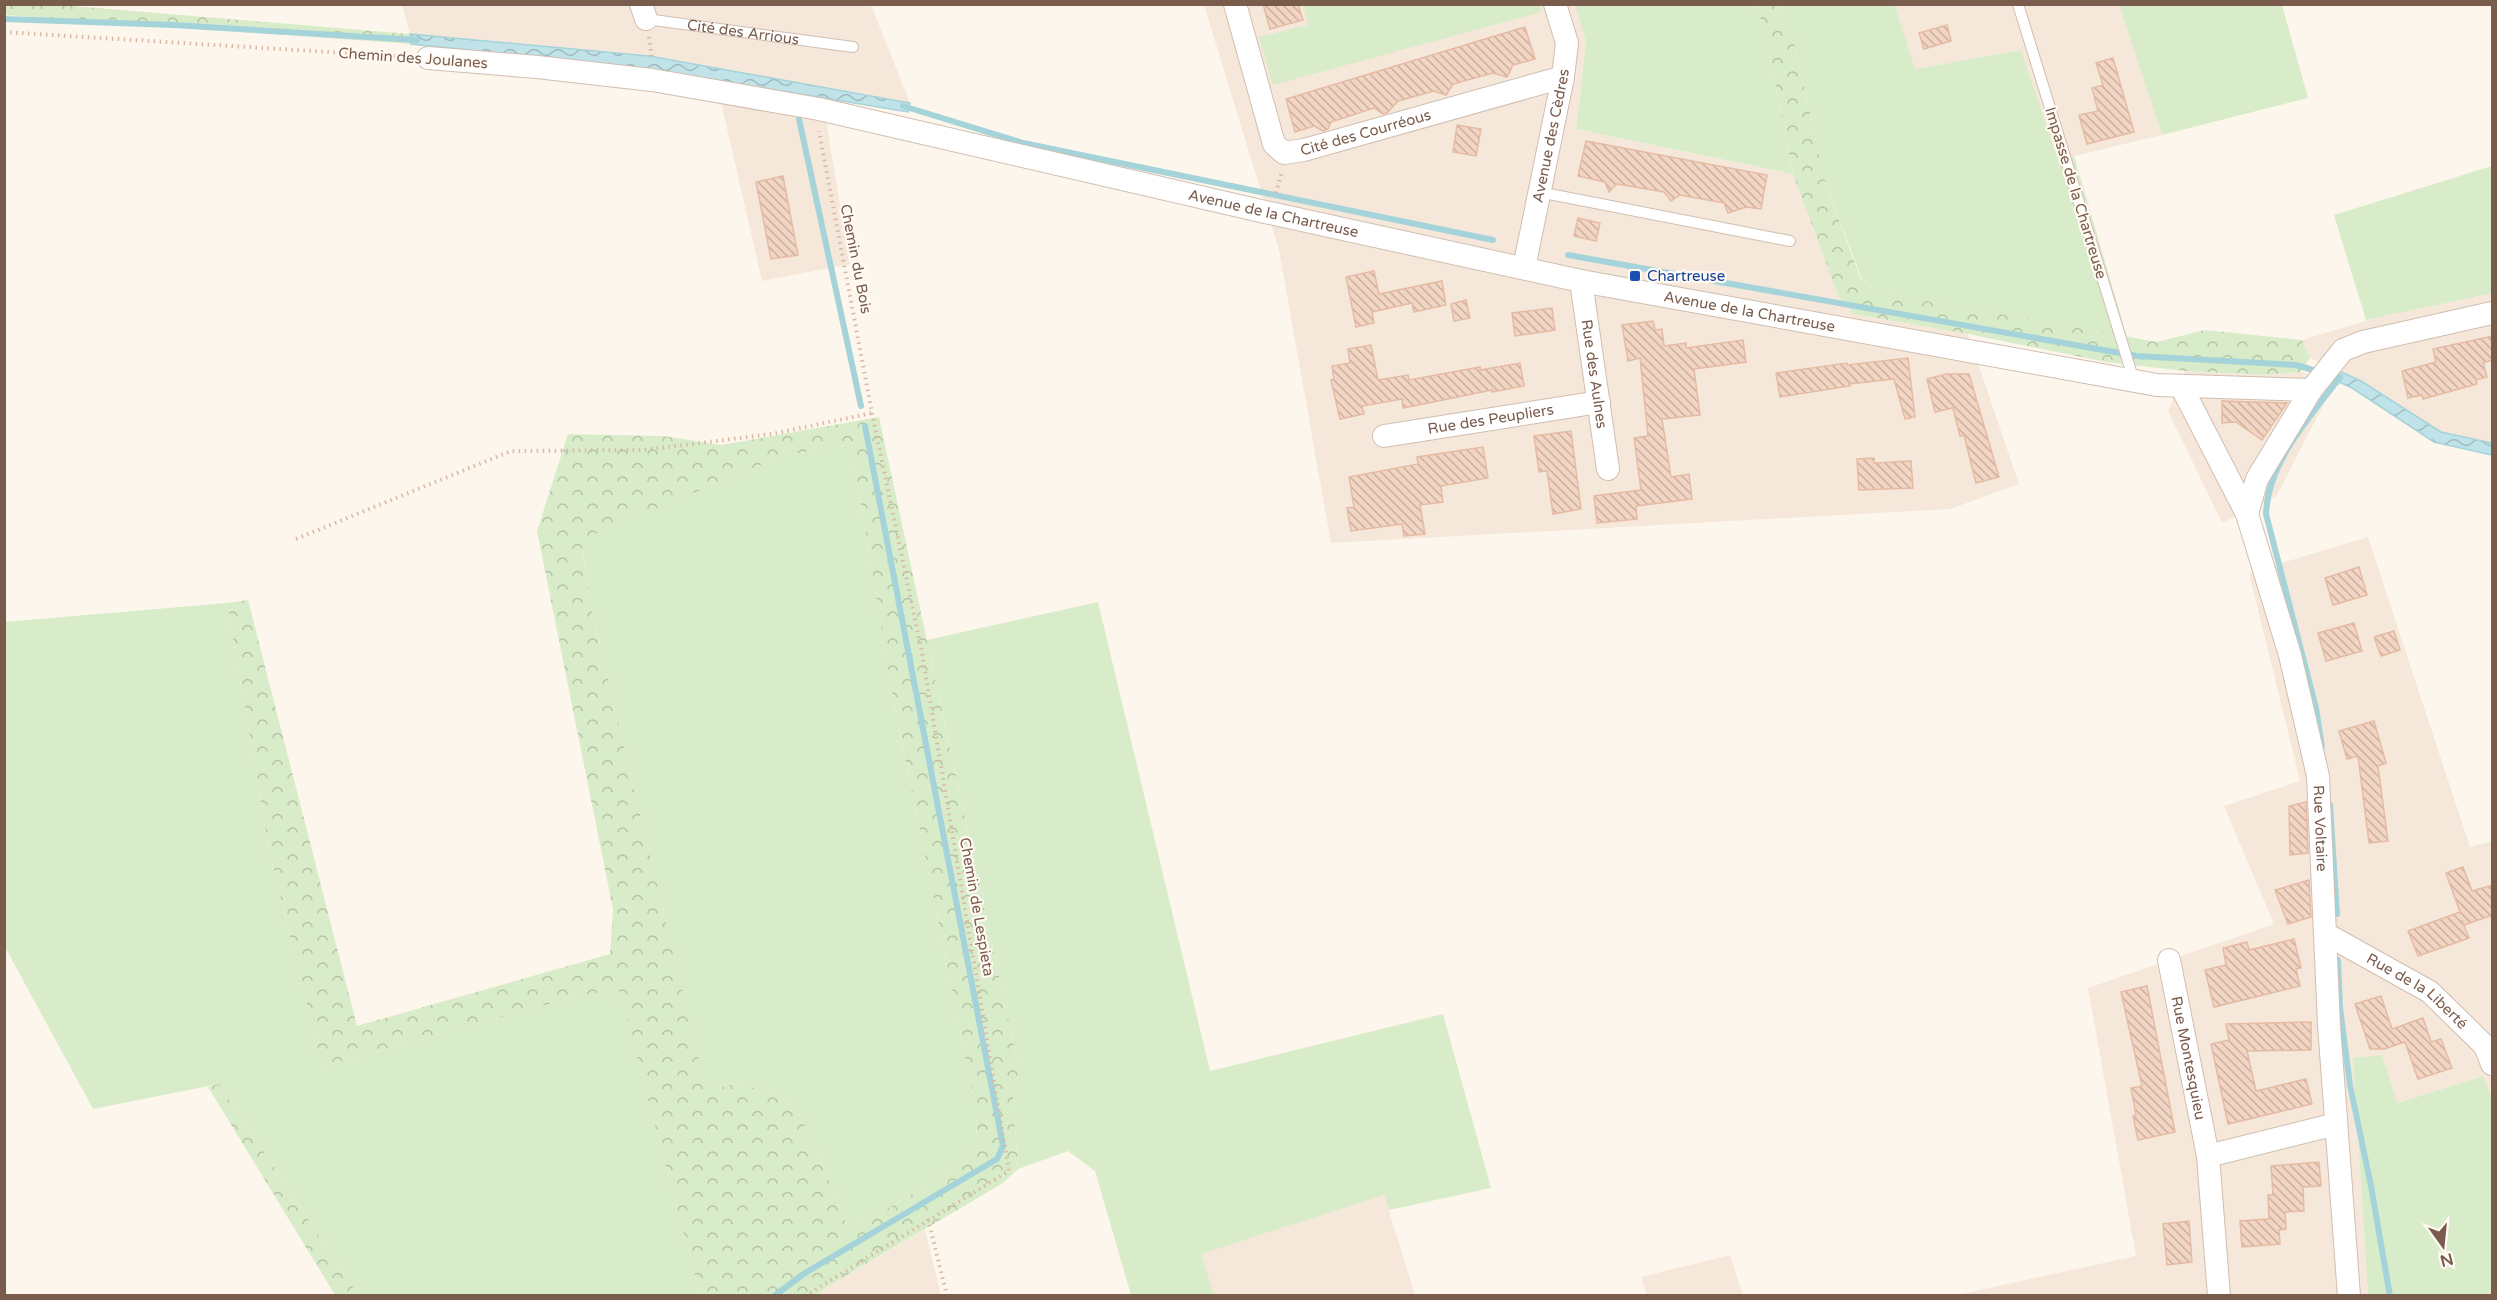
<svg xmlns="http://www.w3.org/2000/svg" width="2497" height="1300" viewBox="0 0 2497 1300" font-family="'Varela Round',sans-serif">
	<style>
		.residential { fill: #f5e8da }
		.green { fill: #d8ecc9 }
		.forest { fill: url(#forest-crowns); fill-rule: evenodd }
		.water { fill: url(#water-waves); stroke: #a5d3da; stroke-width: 1.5 }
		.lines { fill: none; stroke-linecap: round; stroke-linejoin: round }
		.stream { stroke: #a5d3da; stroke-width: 6 }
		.building { fill: url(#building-back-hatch); stroke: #e6bba3; stroke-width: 1.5 }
		.service-casing { stroke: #d1beb0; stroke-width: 12 }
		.minor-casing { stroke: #d1beb0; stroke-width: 24 }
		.path { stroke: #d9b8a5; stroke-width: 4; stroke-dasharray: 1.5 4.5; stroke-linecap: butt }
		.service { stroke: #fff; stroke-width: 10 }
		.minor { stroke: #fff; stroke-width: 22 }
		.transit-dot { fill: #1a4fb4; stroke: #fffaf3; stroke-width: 2 }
		.labels { text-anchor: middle; stroke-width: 4.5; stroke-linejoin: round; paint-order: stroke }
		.street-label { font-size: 15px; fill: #7a5c4d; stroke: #fffaf3 }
		.transit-label { font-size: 15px; fill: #164399; stroke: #fffaf3; text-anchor: start }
	</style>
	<defs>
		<pattern id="forest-crowns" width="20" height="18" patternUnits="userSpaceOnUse" patternTransform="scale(1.5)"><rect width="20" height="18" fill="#d8ecc9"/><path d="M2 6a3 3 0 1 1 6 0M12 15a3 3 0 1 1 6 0" fill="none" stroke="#b4c2a5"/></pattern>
		<pattern id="water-waves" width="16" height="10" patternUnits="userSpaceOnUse" patternTransform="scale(1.5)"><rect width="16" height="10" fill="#bfe3e8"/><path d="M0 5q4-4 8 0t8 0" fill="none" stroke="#a0bbbe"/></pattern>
		<pattern id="building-back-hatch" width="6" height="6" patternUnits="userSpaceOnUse" patternTransform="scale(1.5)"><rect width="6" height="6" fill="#f3d5c3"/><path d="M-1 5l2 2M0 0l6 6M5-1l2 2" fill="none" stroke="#cab0a1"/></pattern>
	</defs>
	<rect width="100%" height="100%" fill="#fdf6ec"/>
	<path class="residential" d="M402,5H871L910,103L649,56L410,34Z
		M1204,5H1303L1309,24L1542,12L1540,5H1575L1586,42L1576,129L1793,174L1838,295L1853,314L1968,334L2019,484L1950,509L1331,543L1279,250Z
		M1895,5H2119L2162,135L2058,160L2021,50L1915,69Z
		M716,80L822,96L850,264L762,281Z
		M2492,293V443L2441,432L2361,381L2310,358L2302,340L2381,316Z
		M2185,371L2267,375L2300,372L2333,379L2341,384L2332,388L2276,497L2222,523L2168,411Z
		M2368,537L2470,847L2492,841V1098L2483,1076L2396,1103L2382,1055L2353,1059L2368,1295L1952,1296L2136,1256L2088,988L2274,924L2224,806L2300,781L2249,573Z
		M1384,1195L1415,1295H1214L1200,1254Z
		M925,1230L941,1295L818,1296L827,1287Z
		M1730,1255L1743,1295H1647L1641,1277Z"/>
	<path class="green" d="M1540,4L1542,12L1273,85L1259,37L1308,25L1303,5Z
		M1575,5H1757L1770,55L1793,174L1576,129L1586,42Z
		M1779,5H1895L1915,69L2021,50L2058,159L2074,156L2127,337L1876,292L1862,279L1826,185L1794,42Z
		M2119,5H2282L2308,98L2162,135Z
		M2492,166V293L2366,320L2334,215Z
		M851,444L892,693L976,1109L977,1145L967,1161L879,1214L847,1227L822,1162L792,1100L738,1083L706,1092L590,603L581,539L782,456Z
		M1098,602L1210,1071L1443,1014L1491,1188L1389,1210L1384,1195L1201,1254L1214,1295H1131L1095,1171L1068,1151L1018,1169L1013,1101L1019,1069L927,640Z
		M227,603L269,850L322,1067L581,995L619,989L695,1276L699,1295H358L219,1084L93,1109L5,947L4,622Z
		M2382,1055L2397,1103L2483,1076L2492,1098V1295H2368L2353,1058Z"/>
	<path class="forest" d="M4,5H61L410,34L411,44L5,15Z
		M1757,5H1779L1794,42L1826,185L1861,279L1876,292L2157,342L2205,330L2302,340L2310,358L2300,372L2267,375L2185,371L2106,362L1968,334L1853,314L1838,295L1793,174L1770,55Z
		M879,417L1019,1069L1013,1101L1018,1169L1003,1183L827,1287L818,1295H699L695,1276L619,990L581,995L322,1067L269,850L227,603L248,600L357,1026L610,954L613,909L537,531L568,434L663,436L721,445ZM851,444L892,693L976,1109L977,1145L967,1161L879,1214L847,1227L822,1162L792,1100L738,1083L706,1091L590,603L581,540L782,456Z
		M219,1084L358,1295H335L208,1087Z"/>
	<path class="water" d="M410,34L649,56L910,103L908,112L642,68L411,44Z
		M2339,371L2361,381L2441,432L2492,443V455L2434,442L2352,388L2333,379Z"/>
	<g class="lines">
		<path class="stream" d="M4,19L173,25L417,40
			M903,106L1023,143L1493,240
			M799,119L861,406
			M1568,255L2137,356L2296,365L2320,372
			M2322,747L2316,708L2266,514C2268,461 2309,419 2340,377
			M2330,805L2337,914
			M2338,960L2340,1008L2350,1085L2371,1186L2390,1296
			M774,1296L805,1273L997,1159L1003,1146L865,426"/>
	</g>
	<path class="building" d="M1263,4H1298L1303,20L1270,29Z
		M1947,25L1951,41L1924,49L1919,33Z
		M1525,27L1535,59L1513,65L1507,77L1493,73L1453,84L1446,95L1434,91L1398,101L1387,113L1383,114L1374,108L1331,122L1328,129L1323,131L1314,126L1295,132L1286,99Z
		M2113,58L2134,132L2087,144L2079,115L2098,111L2092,88L2103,85L2096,63Z
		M1457,125L1481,129L1476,156L1453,152Z
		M1586,141L1767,175L1761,209L1746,207L1728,213L1724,203L1680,195L1671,201L1664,192L1617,184L1609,192L1605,182L1578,176Z
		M783,176L798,255L771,259L756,182Z
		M1578,218L1600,223L1596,241L1574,236Z
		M1374,271L1379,294L1442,281L1446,305L1414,312L1412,303L1372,312L1374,323L1356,327L1346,277Z
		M1466,300L1470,318L1454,321L1451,304Z
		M1552,308L1555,330L1515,336L1512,313Z
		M1653,321L1655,330L1662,329L1664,346L1686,343V348L1743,340L1746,362L1694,369L1700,415L1662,419L1671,477L1689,474L1692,499L1636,506L1637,519L1597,523L1594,496L1641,490L1634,438L1648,436L1640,358L1628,361L1622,325Z
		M2493,336V360L2483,363L2487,377L2476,380L2477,384L2423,399L2422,395L2408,398L2402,371L2436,362L2433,349Z
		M1371,345L1378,380L1408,375L1409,380L1480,367V370L1520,363L1524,386L1492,392V390L1403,408L1402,399L1362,406L1364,414L1340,419L1331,380L1334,379L1332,366L1350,363L1348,349Z
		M1908,358L1915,417L1905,419L1894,379L1849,384L1850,386L1780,397L1776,373L1847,363V365Z
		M1946,374H1969L1999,477L1976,483L1964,435L1960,436L1953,408L1935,412L1927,379Z
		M2222,401L2287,403L2262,440L2236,422L2222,423Z
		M1571,431L1581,509L1553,514L1547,471L1539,472L1534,436Z
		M1483,447L1488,478L1441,486L1443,502L1420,505L1425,534L1404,536L1402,524L1351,531L1347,508L1354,507L1349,477L1418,464L1417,457Z
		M1874,458V463L1911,461L1913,488L1859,490L1857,459Z
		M2359,567L2367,595L2333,605L2325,578Z
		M2354,623L2362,651L2326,661L2318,633Z
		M2394,631L2400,650L2381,656L2374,637Z
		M2374,721L2386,763L2378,766L2388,841L2369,843L2358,756L2347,759L2339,731Z
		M2306,802L2308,853L2290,855L2289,806Z
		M2463,867L2472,891L2493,885V915L2464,925L2462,920L2469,938L2418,956L2408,931L2460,912L2446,873Z
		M2309,880L2311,917L2288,924L2275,890Z
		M2294,939L2301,968L2296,969L2300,986L2214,1007L2205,970L2226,965L2223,948L2247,942L2249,950Z
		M2147,986L2175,1132L2138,1140L2133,1116L2136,1115L2131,1088L2142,1086L2121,992Z
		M2381,996L2392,1029L2423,1018L2431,1042L2441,1039L2452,1068L2418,1079L2405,1042L2384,1049H2370L2355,1004Z
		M2311,1022V1050L2247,1051L2256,1091L2306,1079L2312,1104L2228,1124L2211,1044L2229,1040L2226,1024Z
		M2319,1162L2321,1186L2303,1187L2304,1211L2285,1212L2286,1229L2279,1230L2280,1244L2242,1247L2240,1221L2269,1219L2268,1195H2273L2271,1166Z
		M2189,1221L2192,1262L2167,1265L2163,1224Z"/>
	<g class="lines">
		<g class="service-casing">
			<g id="service">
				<path d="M2018,4L2134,381"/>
				<path id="s1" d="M646,19L853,47"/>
				<path d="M1539,192L1790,241"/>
			</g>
		</g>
		<g class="minor-casing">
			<g id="minor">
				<path d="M641,4L646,19"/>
				<path id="s2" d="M1235,4L1274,144L1284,153L1304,150L1563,77"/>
				<path id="s3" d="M428,58L537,67L652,80L819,109L1265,212L1581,281L2157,385L2311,390"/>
				<path id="s4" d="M1524,268L1563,77L1567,43L1555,4"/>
				<path id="s5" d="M1581,281L1608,469"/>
				<path id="s6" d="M2181,386L2247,514L2290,655L2318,776L2329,1025L2349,1296"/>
				<path id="s7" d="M1384,436L1599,402"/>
				<path d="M2247,514L2257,479L2311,390L2343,350L2363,342L2492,313"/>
				<path id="s8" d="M2326,934L2430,992L2485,1046L2492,1064"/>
				<path id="s9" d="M2169,960L2208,1156L2219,1296"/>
				<path d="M2208,1156L2336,1124"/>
			</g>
		</g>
		<path class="path" d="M4,32L410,57
			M649,37L652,60
			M1276,193L1282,171
			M296,539L511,451L644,450L772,434L872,413
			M928,1219L947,1296
			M805,1296L1009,1171L922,653L872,413L819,131"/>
		<use href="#service" class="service"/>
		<use href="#minor" class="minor"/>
	</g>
	<rect class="transit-dot" x="1629" y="270" width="12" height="12" rx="3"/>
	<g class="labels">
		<g class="street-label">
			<text dy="5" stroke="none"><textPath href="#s1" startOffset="98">Cité des Arrious</textPath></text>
			<text transform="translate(413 58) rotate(4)" y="5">Chemin des Joulanes</text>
			<text dy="5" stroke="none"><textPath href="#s2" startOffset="243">Cité des Courréous</textPath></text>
			<text dy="5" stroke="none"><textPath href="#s4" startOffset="135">Avenue des Cèdres</textPath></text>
			<text transform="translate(2076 193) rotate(73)" y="5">Impasse de la Chartreuse</text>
			<text dy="5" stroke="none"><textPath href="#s3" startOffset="861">Avenue de la Chartreuse</textPath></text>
			<text transform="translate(856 259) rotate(79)" y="5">Chemin du Bois</text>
			<text dy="5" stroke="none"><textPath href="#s3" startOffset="1347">Avenue de la Chartreuse</textPath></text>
			<text dy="5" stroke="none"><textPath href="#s5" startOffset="94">Rue des Aulnes</textPath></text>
			<text dy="5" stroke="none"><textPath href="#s7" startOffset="108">Rue des Peupliers</textPath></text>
			<text dy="5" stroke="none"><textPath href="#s6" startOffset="468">Rue Voltaire</textPath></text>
			<text transform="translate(977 907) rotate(80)" y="5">Chemin de Lespieta</text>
			<text dy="5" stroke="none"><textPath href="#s8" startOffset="108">Rue de la Liberté</textPath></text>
			<text dy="5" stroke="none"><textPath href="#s9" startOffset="100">Rue Montesquieu</textPath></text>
		</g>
		<g class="transit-label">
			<text x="1647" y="281">Chartreuse</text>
		</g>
	</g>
	<rect width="2497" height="1300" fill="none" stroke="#7a5c4d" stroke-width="12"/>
	<g transform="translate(2443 1246) rotate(165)" stroke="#fffaf3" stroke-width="4.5" paint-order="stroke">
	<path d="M0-4.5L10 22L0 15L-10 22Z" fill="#7a5c4d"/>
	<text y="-9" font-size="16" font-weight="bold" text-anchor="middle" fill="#7a5c4d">N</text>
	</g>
</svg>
